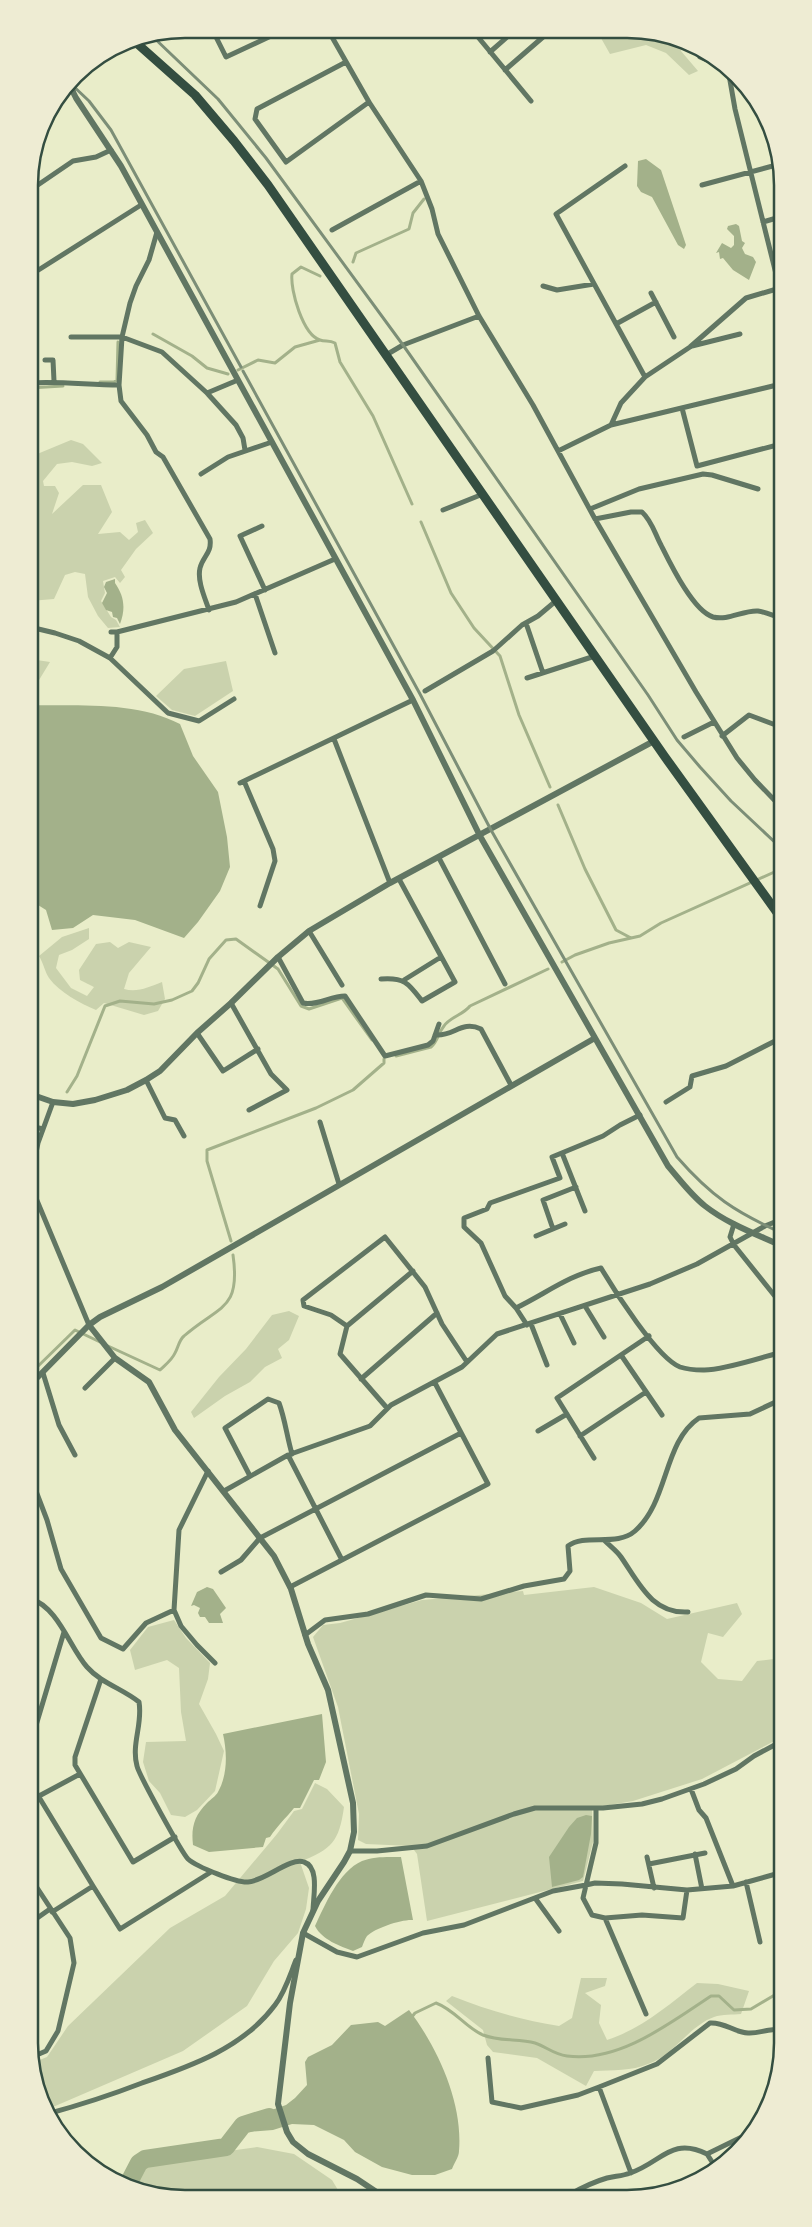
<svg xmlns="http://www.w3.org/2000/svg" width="812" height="2227" viewBox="0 0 812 2227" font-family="'Playfair Display',serif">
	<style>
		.green { fill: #cad2ad }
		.water { fill: #a3b18a }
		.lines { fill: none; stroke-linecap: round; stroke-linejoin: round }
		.stream { stroke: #a3b18a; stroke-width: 3 }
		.river { stroke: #a3b18a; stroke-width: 18 }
		.minor { stroke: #617663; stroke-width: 5 }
		.tertiary { stroke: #617663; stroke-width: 6 }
		.trunk { stroke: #344e41; stroke-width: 9 }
		.rail { stroke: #7c8e77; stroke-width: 3 }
		.rim { fill: none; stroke: #344e41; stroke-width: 2.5 }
	</style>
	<rect width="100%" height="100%" fill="#e9edc9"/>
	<path class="green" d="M597,31L658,32L686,42L681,51L698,71L689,75L666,53L646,45L610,54Z
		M71,440L83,444L102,463L92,466L72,462L57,464L43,481L44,486H55L59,493L52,514L83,485H101L112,512L98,534L120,532L129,540L138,532L136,523L145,520L153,533L136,549L121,570L125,577L120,583L115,577L103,581L105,593L101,601L111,617L116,620L120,627L108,628L98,616L88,597L85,574L75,572L65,575L54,599L30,601V457Z
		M30,659L50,662L36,685L30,690Z
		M226,661L233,691L195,716L172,710L156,696L184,669Z
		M89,928V939L72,950L59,955L56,968L71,988L87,996L94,987L80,980L79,970L96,944L110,942L118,948L129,942L151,947L129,973L124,989C137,993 149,987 162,982L165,999L158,1011L144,1015L104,1003L96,1010C80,1003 60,993 49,978C45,972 43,962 39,956L62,937Z
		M289,1311L299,1316L289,1340L278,1349L282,1358L265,1367L250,1382L225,1396L194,1418L191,1412L219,1377L246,1349L272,1315Z
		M594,1587L641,1603L667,1619L737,1603L742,1614L723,1637L708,1633L701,1662L718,1679L742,1681L757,1661L774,1659L782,1655V1737L702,1779L633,1801L592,1808L593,1842L583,1881L427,1921L417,1854L411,1846L366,1844L358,1840L359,1814L338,1707L313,1637L323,1625L340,1623L422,1600L523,1591L524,1595Z
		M174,1620L186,1638L210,1663L208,1679L199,1704L216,1734L224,1751L215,1791L197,1810L185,1817L171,1815L160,1793L149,1781L143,1762L146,1742L186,1741L181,1712L179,1668L167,1660L135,1670L130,1650L148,1627Z
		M315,1783L327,1789L344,1807C339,1842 332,1849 300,1862L309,1888L306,1909L298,1933L274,1961L247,2006L183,2051L46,2110L32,2073V2063L47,2057L68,2026L170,1928L225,1896L277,1834L294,1811L302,1809Z
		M581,1978H607L605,1986L585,1993L601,2005L599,2023L607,2040C643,2028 667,2006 697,1983L718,1984L749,1991L741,2014C733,2015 722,2014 714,2017C689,2026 674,2055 648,2064C632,2071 612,2070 594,2071L586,2086L537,2058L493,2052L487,2045L483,2030L446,2001L452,1996C487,2010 522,2020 559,2026L572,2018Z
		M257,2147L294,2154L332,2180L341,2195H312L307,2193L304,2195H155L124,2185L149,2162Z"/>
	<path class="water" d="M646,159L661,170L686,245L684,249L678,245L652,197L641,192L637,186L638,161Z
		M736,224L739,226L742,241L745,243L742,248L745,254L753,257L756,262L749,280L733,270L723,258L720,259L719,252L716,253L722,243L731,248L734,245V236L727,229L728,226Z
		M115,579V583C124,596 126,608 120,624L117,618L113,617L112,612L106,610L102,603L107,593L104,587L106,582Z
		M30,705C78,706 137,701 180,724L193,756L218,792L227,837L230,867L220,891L198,922L184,938L135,920L93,915L73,928L52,930L46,910L30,900Z
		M207,1587L213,1589L226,1608L220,1614L223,1623H209L205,1617H200L198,1613L200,1608L194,1605L191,1606L197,1592Z
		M322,1714L326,1762L319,1780H314L300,1808H294C285,1819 277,1826 270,1837L266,1838L263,1847L209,1852L193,1845C191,1828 194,1816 207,1803C211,1799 216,1796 218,1792C228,1774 227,1752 223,1734Z
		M586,1815L592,1816L591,1834L583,1877L579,1880L552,1887L549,1857L569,1827L577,1818Z
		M401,1857L413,1920C402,1919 375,1928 367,1936C365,1939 363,1944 362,1947L353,1951C340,1946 322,1940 315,1926C325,1905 339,1871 362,1861C374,1856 389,1857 401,1857Z
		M409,2010C438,2048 463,2103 459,2151C459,2157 454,2163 452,2169L435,2175H412L382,2167L355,2152L344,2140L314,2125L292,2124L273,2130L248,2132L245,2119L286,2105L295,2098L307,2085L305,2062L308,2057L332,2045L351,2025L378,2022L385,2026Z"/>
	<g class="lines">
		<path class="stream" d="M353,262L356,253L409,229L413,213L424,199
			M320,276L301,267L292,274C290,290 303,335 320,340C325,342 329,340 335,343L340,362L373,416L412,504
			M153,334L192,356L207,368L228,374
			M238,370L258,360L275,363L295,347L320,340
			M100,382H114L117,380L118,342
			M29,388L63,386
			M421,522L451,593L474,628L500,656L519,715L550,787
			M558,805L585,869L616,930L631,938
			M562,962L575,955L609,943L640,936L661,923L781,869
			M396,1056L431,1047C438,1041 438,1033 444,1026C450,1017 463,1015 470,1006L548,969
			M67,1092L77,1076L105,1006L120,1001L154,1004L172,1000L192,991L198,983L209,959L226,940L236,939L278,969L301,1006L309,1009L342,998L372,1040
			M31,1141L35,1128
			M231,1241L207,1161V1150L316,1108L353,1090L384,1063V1059
			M108,1346L160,1370C165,1365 172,1360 175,1353C178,1348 179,1340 184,1336C219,1305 241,1311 233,1255
			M31,1373L75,1330L100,1342
			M411,2018L415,2013L436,2003C455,2010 466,2028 483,2035C501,2042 519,2038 535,2043C547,2047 553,2054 567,2056C619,2063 670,2023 711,1996H719L734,2010L751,2009L783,1990"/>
		<path class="river" d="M127,2186L139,2163L145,2159L226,2147L243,2125L269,2117"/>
		<path class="minor" d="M212,29L226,57L271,36L268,29
			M328,30L369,102L421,181L432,209L438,234L479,316L533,405L595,519L696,692L737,758L755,780L781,807
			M473,31L531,101
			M490,52L514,31
			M700,57L728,69L735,109L780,290
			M346,62L257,109L255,119L286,162L369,102
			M505,70L550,31
			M625,166L556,214L645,377
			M702,185L780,164
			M29,191L73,161L96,157L111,150
			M763,222L780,217
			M332,230L421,181
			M157,232L149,260L136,286L130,303L122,337L119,385L121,401L147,435L156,452L163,457L210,539C212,553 203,556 200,568C197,581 205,598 209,610
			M29,276L141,205
			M543,286L557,290L594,284
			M651,293L674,337
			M616,324L656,302
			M71,337H122L162,352L207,393L236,425L243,438L245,450
			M692,346L740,334
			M386,355L403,345L479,316
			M45,360H53L54,381
			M29,383C60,381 89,385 119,385
			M207,393L238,380
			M682,408L697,466L781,444
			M611,425L781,384
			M558,451L611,425L621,403L645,377L690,347L746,298L780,288
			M201,474L228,457L272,442
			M590,509L639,489L703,474L712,475L758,489
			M443,510L483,494
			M595,519L631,512H642C652,521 655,534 661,545C670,563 693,611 713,617C728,621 743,610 758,611C766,612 774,616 781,618
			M262,526L240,536L265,590
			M255,594L275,653
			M527,626L543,673
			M30,627L55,633L79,641L110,658L168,713L199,721L234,699
			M111,632H117L236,602L335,559
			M110,658L117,647V632
			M527,678L595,656
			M425,691L493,651L522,625L538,616L557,600
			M722,736L749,715L781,727
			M684,737L714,722
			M334,739L390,883
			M244,781L273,849L275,861L260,906
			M240,783L413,700
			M439,858L505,984
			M309,931L342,985
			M278,957L303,1003C318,1006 330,996 345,996L385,1056L428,1045L433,1041L439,1024
			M381,979C405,977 409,984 422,1001L455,982L399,879
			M404,980L441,957
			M231,1003L271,1074L287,1090L249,1110
			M197,1033L223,1071L258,1049
			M435,1035C454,1037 461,1020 481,1029L511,1085
			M146,1080L165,1118L175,1120L184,1136
			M53,1102L38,1143L33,1167V1191L89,1325
			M666,1102L690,1087L692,1076L726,1066L781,1038
			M320,1122L339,1184
			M30,1126L43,1129
			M562,1153L585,1211
			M734,1224L730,1237L734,1245L782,1305
			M553,1229L543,1200L576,1187
			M536,1236L565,1224
			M585,1306L604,1337
			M516,1308C545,1294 569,1275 601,1268C614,1290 657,1358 680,1367C686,1369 696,1370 703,1370C721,1371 763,1357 782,1352
			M560,1314L574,1343
			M531,1324L547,1365
			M527,1325L516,1308L505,1296L481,1243L464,1227V1218L487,1209L490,1203L560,1178L552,1157L603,1136L620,1125L640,1115
			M347,1326L331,1315L304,1306L303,1300L385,1237L425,1287L442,1324L467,1362
			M621,1355L662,1415
			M43,1373L59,1425L75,1455
			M361,1379L437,1313
			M85,1388L115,1358
			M387,1408L340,1354L347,1326L413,1271
			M538,1431L567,1414
			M580,1436L646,1392
			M288,1455L342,1560
			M594,1458L557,1398L649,1336
			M208,1471L179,1530L174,1610L181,1626L197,1645L215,1663
			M250,1476L225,1428L268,1399L279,1403C285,1419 287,1437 292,1454
			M31,1478L47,1520L61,1569L101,1638L123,1649L146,1623L174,1610
			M224,1491L288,1455L370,1426L391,1405L462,1367L497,1334L650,1284L697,1264L765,1226L782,1219
			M604,1540C610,1546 617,1551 621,1557C639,1583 652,1614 688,1612
			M221,1572L241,1560L260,1538L461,1433
			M290,1587L488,1484L435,1383
			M31,1599C58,1607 70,1648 87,1667C101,1683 123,1689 139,1702C143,1724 131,1744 137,1766C139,1775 182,1853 188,1859C197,1867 237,1883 248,1882C265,1881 290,1857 304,1862C320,1867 313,1898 313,1911
			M305,1635L325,1620L368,1614L426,1595L481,1599L524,1586L564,1579L570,1571L568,1546C585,1533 617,1547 635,1531C669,1501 663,1442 699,1418L750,1414L782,1399
			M101,1679L75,1757V1765L133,1862L175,1837
			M31,1742L64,1632
			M31,1784L93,1886
			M691,1789L699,1810L706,1818L733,1886
			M39,1796L80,1774
			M596,1808V1843L583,1898L592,1915L605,1918L642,1915L683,1918L687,1890
			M350,1851H377L427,1846L514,1814L535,1808H603L642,1804L662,1799L704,1784L736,1769L754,1756L782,1741
			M695,1854L702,1889
			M647,1857L654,1888
			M649,1864L705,1853
			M32,1880L70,1938L74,1963L58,2031L46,2051L32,2057
			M746,1882L760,1942
			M535,1898L559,1931
			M52,1912L93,1886L120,1929L211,1872
			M605,1918L646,2014
			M32,1926L33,1921L50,1909
			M303,1933L337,1952L357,1957L423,1933L464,1925L553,1891L586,1885L595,1883L622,1884L687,1890L733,1886L783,1872
			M488,2058L492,2102L521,2108L578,2095L599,2087L657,2064L710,2023C725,2022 733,2032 748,2033C761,2034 771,2026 783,2032
			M599,2087L631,2173
			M47,2114C80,2105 111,2095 142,2083C191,2066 243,2048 275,2005C285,1992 290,1975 296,1960
			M707,2154L716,2168
			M379,2193L403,2195
			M569,2195C581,2188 593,2182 607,2178C615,2176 623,2176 630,2173C661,2163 671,2136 707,2154L754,2131"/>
		<path class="tertiary" d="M72,80L73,92L76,98L121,166L413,700L480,836L668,1166C680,1180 691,1195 705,1206C728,1224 756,1234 782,1246
			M30,1094L53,1102L73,1104L95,1100L127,1090L146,1080L160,1071L197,1033L231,1003L278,957L309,931L390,883L654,741
			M89,1325L115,1358L149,1382L175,1430L274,1556L291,1589L308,1644L328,1690L353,1803L354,1832L350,1851L344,1862L318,1901L303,1933L290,2003L278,2104L287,2132L293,2142L308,2154L357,2179L381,2195
			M31,1384L89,1325L100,1317L162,1287L595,1038"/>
		<path class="trunk" d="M132,39L195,95L234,141L268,185L665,757L781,918"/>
		<path class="rail" d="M151,35L218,99L266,158L403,345L648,695L677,740L700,767L731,801L781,848
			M70,83L89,101L111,130L241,367
			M243,371L420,694L491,830L677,1157C711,1196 735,1212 782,1233"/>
	</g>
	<path d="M0 0H812V2227H0ZM185 38H627A147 147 0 0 1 774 185V2043A147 147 0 0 1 627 2190H185A147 147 0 0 1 38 2043V185A147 147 0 0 1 185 38Z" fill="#eeecd3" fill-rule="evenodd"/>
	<path class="rim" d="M185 38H627A147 147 0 0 1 774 185V2043A147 147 0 0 1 627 2190H185A147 147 0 0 1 38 2043V185A147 147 0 0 1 185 38Z"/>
</svg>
